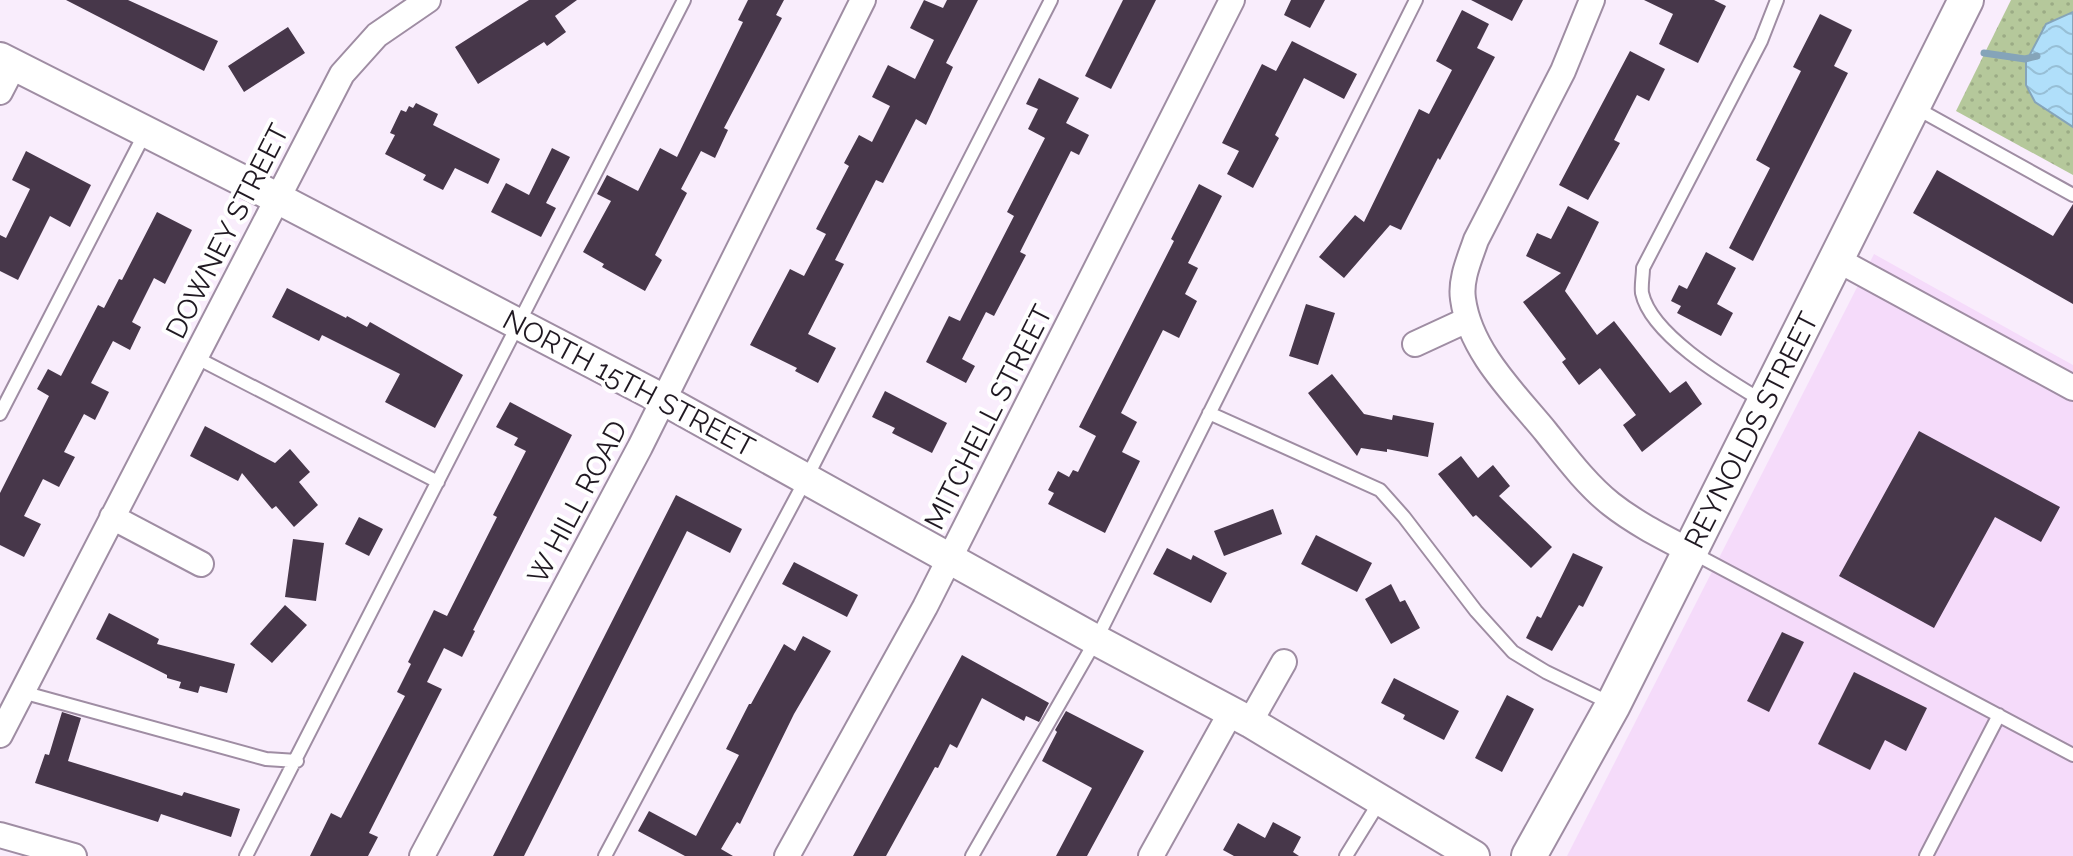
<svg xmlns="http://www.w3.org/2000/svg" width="2073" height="856" viewBox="0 0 2073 856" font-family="Raleway,sans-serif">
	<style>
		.built { fill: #f5dbfa }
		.park { fill: url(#park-dots) }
		.water { fill: url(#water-waves); stroke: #85a4b9; stroke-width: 2 }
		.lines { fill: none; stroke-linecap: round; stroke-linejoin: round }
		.stream { stroke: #85a4b9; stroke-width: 7 }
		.building { fill: #47374a }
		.service-casing { stroke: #9f8da3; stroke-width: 16 }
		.minor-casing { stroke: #9f8da3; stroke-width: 28 }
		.tertiary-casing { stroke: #9f8da3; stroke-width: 34 }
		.secondary-casing { stroke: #9f8da3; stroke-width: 38 }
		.service { stroke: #fff; stroke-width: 12 }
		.minor { stroke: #fff; stroke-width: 24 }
		.tertiary { stroke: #fff; stroke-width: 30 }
		.secondary { stroke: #fff; stroke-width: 34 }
		.labels { text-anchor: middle; stroke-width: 8; stroke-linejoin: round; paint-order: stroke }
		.street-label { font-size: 28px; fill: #201922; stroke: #fff }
	</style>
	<defs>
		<pattern id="park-dots" width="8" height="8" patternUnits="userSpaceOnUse" patternTransform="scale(2)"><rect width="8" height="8" fill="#b5c89b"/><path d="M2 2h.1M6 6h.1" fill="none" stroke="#9bab85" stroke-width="1.8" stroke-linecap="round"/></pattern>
		<pattern id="water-waves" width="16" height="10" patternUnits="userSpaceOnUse" patternTransform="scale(2)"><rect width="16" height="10" fill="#b0dffa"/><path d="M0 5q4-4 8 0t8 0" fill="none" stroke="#97bfd6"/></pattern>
	</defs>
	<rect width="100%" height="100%" fill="#f9edfc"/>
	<path class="built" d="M1874,254L2073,365V856H1567Z"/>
	<path class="park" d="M2011,0H2073V175L1956,111Z"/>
	<path class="water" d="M2073,12V127L2035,102L2026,85V62L2046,24Z"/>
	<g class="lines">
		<path class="stream" d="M1984,53L2025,59L2037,56"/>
	</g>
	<path class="building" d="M66,0H128L218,41L204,71Z
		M529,0H577L555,16L566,32L547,46L544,42L478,84L455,47Z
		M748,0H784L776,15L782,18L724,128L728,130L715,158L701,151L681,189L687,193L655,255L662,260L645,291L602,267L604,264L583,252L611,201L597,194L607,175L638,191L660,148L677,157L743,22L738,20Z
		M924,0L943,8L947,0H978L946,63L953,67L926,125L916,119L883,183L876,180L835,260L844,264L808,334L836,348L818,383L795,371L797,368L750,345L790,269L804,276L826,234L816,229L849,166L844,163L859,135L872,142L890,106L872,97L888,65L915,79L934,40L910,28Z
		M1123,0H1156L1111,89L1085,76Z
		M1291,0H1325L1310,28L1284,15Z
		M1471,0H1523L1512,21Z
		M1644,0H1714L1726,6L1698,63L1659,44L1673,14Z
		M1462,10L1489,24L1477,48L1495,57L1440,160L1438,158L1401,230L1390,225L1344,278L1319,257L1355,215L1364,222L1419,109L1429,114L1452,70L1436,61Z
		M1820,14L1852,30L1834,66L1848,73L1753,261L1729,248L1770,168L1756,160L1801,71L1793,67Z
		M288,27L305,53L244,92L228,66Z
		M1292,41L1357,74L1344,99L1304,78L1275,135L1279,138L1253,188L1227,174L1239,151L1222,143L1262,64L1276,71Z
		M1630,51L1665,69L1649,101L1637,95L1614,140L1620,143L1588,200L1559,185Z
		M1039,78L1079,98L1066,123L1089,135L1079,155L1071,151L1020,252L1026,255L994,316L986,312L962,359L975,366L966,383L926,362L949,316L960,321L1014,216L1007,212L1045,138L1028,129L1038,109L1026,104Z
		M416,103L438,114L433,125L500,159L488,184L455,168L443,190L423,180L426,175L385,154L395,135L390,133L401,110L406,112L409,106L413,108Z
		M552,148L570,157L546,203L556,208L541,237L491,212L506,183L529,195Z
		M26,151L91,185L70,227L50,216L18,280L0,271V235L6,238L30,189L12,180Z
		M1937,170L2053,236L2073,204V304L1913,213Z
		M1199,184L1222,196L1188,263L1198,268L1185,294L1197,301L1179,338L1163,330L1121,413L1137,422L1122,452L1140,461L1105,533L1048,504L1054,493L1048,490L1058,471L1069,477L1073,470L1078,472L1096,436L1079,427L1174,241L1171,239Z
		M1568,206L1599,222L1565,291L1597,335L1614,321L1670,393L1686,381L1702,404L1642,452L1623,425L1636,415L1600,368L1579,385L1562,362L1566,359L1523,302L1561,273L1526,256L1537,233L1551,239Z
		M157,212L192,230L165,284L154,278L132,322L141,327L130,350L113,341L91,383L109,392L95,420L84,414L64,452L75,457L59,487L43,479L24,516L41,524L24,557L0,545V493L49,396L37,389L48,369L61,376L98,305L104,308L119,279L122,280Z
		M1706,252L1736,268L1717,304L1733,313L1721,336L1677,313L1681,306L1671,301L1679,285L1687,289Z
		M287,288L346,318L347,316L367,327L370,322L463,375L435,428L385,402L400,374L322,335L319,341L272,317Z
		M1306,304L1335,313L1318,365L1289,356Z
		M1332,374L1364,414L1392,420L1393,415L1434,423L1428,457L1387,449V452L1361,448L1357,456L1308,393Z
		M885,391L947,423L932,453L892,433L895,428L872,417Z
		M510,402L572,435L473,630L475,631L462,657L444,648L427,682L442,689L369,833L378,837L368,856H310L331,813L341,818L405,696L397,692L411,664L408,662L434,610L447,616L497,517L493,515L526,451L514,445L518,438L496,427Z
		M205,426L275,463L290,449L310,472L299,482L318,505L294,527L276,506L272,509L242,473L238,481L190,456Z
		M1919,431L2060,507L2041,542L1995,517L1934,628L1839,576Z
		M1461,456L1478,478L1493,465L1510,486L1499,496L1552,547L1531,568L1476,515L1473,517L1438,474Z
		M676,495L742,529L730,553L687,531L524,856H493Z
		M1273,509L1282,534L1224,556L1214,531Z
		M359,517L383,529L369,556L345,544Z
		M1316,535L1372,563L1357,592L1301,564Z
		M293,539L324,543L316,601L285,597Z
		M1167,548L1191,560L1193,555L1227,573L1211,603L1153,574Z
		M1573,553L1603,567L1583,607L1579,605L1552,651L1526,638L1537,616L1541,618Z
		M794,562L858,595L847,617L782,584Z
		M1391,584L1400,602L1405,600L1420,628L1391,644L1365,599Z
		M285,605L307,625L272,663L250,644Z
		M109,613L159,639L157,644L235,664L227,693L200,686L198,693L179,688L181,682L167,678V675L96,639Z
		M1782,632L1804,642L1769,712L1747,701Z
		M803,636L831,651L794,714L740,824L737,822L721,849L733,856H685L638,831L649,811L696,836L739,755L726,749L749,704H751L784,644L795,651Z
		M962,655L1049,703L1039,722L1026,716L1024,721L982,698L957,748L950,744L938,768L935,767L886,856H853Z
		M1854,672L1927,708L1906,751L1885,740L1870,770L1818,744Z
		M1394,678L1459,711L1444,740L1403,719L1405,715L1381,703Z
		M1507,695L1534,709L1502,772L1475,758Z
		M1066,711L1144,751L1087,856H1056L1092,788L1042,761L1057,732L1055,730Z
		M62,712L81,718L68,761L182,796L184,792L240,809L231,837L161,814L158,822L35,783L45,754L49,755Z
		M1273,822L1301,837L1293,852L1299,856H1234L1223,850L1238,823L1265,838Z"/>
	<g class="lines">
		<g class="service-casing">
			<path id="service" d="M1916,108L2073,195
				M195,357L438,482
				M1761,400C1726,379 1651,335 1642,293C1641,285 1643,276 1643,268L1761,41L1777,0
				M1209,413L1380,490L1404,517L1476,611L1513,652L1546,672L1610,703
				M0,414L145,133
				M1693,553L2073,755
				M22,692L266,759L297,761
				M246,856L684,0
				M605,856L806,479L1051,0
				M972,856L1096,640L1416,0
				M1346,856L1380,801
				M1926,856L1999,715"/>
		</g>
		<g class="minor-casing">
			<path id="minor" d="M1592,0L1563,71L1476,240C1470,258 1460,279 1463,299C1470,351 1514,393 1546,432C1566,457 1586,484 1611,504C1635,523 1663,537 1690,551
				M0,92L14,65
				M1836,259L2073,388
				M1415,344L1467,320
				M112,517L201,564
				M1250,722L1284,662
				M0,735L342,74L377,35L428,0
				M0,835L74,856
				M422,856L640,447L863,0
				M787,856L925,607L1232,0
				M1151,856L1231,712"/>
		</g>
		<g class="tertiary-casing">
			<path id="tertiary" d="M0,58L277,198L664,400L1096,640L1250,722L1474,856"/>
		</g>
		<g class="secondary-casing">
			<path id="secondary" d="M1529,856L1613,705L1966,0"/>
		</g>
		<use href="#service" class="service"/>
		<use href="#minor" class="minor"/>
		<use href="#tertiary" class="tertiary"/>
		<use href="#secondary" class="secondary"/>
	</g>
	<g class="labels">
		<g class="street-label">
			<text transform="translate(227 231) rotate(-63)" y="10">DOWNEY STREET</text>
			<text transform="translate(629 383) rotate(28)" y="10">NORTH 15TH STREET</text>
			<text transform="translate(988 417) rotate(-63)" y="10">MITCHELL STREET</text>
			<text transform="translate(1751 430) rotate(-63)" y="10">REYNOLDS STREET</text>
			<text transform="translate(577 502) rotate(-62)" y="10">W HILL ROAD</text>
		</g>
	</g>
</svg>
